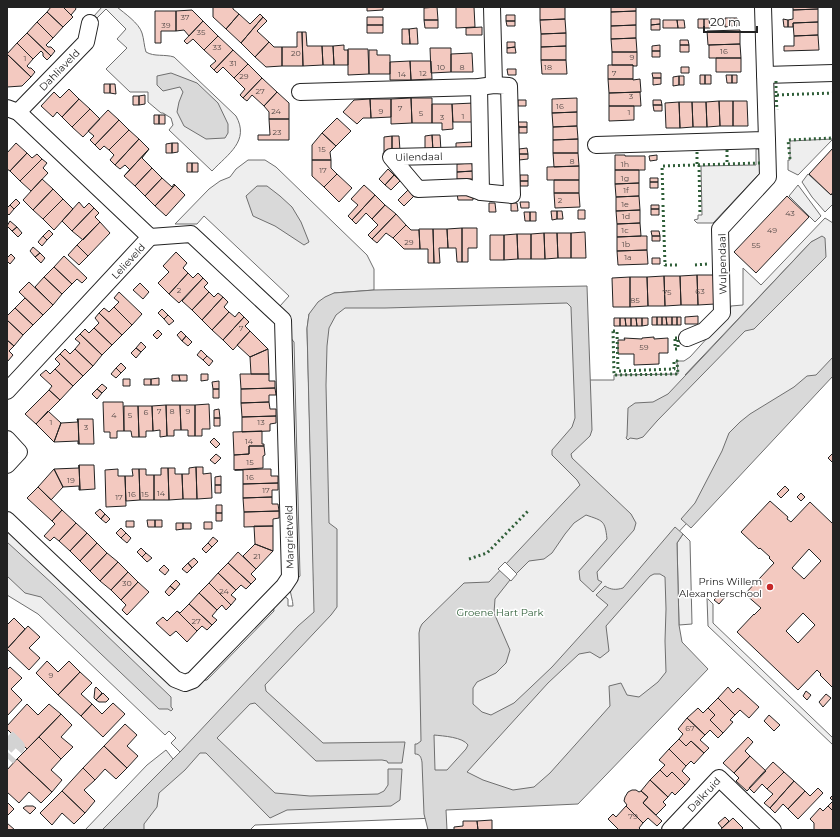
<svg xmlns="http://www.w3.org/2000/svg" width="840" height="837" viewBox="0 0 840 837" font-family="Montserrat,sans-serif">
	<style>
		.green { fill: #eee; stroke: #6f6f6f; fill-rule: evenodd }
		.water { fill: #d9d9d9; stroke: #6f6f6f; fill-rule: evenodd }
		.pier { fill: #fff; stroke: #6f6f6f }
		.building { fill: #f3c9c0; stroke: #222; fill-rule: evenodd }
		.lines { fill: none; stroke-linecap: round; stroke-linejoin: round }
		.street-tunnel { stroke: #d3d3d3; stroke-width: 16; stroke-dasharray: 16 8; stroke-linecap: butt }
		.street-casing { stroke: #222; stroke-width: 18 }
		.street { stroke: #fff; stroke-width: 16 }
		.hedge { stroke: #2f5e38; stroke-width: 3; stroke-dasharray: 2 3; stroke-linecap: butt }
		.poi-dot { fill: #c62828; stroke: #fff; stroke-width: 1.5 }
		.labels { text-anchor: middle; stroke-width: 3; stroke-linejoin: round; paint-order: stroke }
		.number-label { font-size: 8px; fill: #564c4a }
		.street-label { font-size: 10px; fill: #222; stroke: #fff }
		.poi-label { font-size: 10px; fill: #222; stroke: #fff; text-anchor: end }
		.park-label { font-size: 10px; fill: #2f5e38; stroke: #fff }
	</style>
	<rect width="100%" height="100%" fill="#fff"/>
	<path class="green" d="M102,7H117C124,13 139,23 142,33C144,39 144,46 146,52C154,57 165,54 174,57L236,116C250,141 228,154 212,171L169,130L173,125L171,118L163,113H161L148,102V92H130L106,69L127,48L117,39L126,29L106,9L96,19L94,16Z
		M833,139L798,175L788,170V160H790V141Z
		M756,149H760V173L758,175L714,222L713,223H697L694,220L698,219V215H702L701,166L756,165Z
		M248,160H265L276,167L367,255L374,269V290L334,293L309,314L307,329L314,581L316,323L336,301L583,295L588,380H614V375L678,374L677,361H684L690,357L729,314L731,306L743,305V268L761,285L825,218L833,223V367L672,539L678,656L686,673L570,793L440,800L436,818L255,825L250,830H113L185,747L180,752L171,743L176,738L169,731L165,735L38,614L7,595V527L172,684L207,680L274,611L273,605L283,595L288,599V606H293C293,600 290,594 290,587L300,576L294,342L289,336L288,317L280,306L289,296L204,216L197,224H175L209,189L220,181L230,177L236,169ZM822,237L685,375L811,242Z
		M808,174L831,195L833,193V204L825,212L812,197L802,182Z
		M798,185L821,216L815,222L789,196Z
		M683,534L690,541L692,624L679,625L677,543Z
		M707,598L713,604V623L833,738V745L708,626Z
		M166,750L173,759L102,830H85L147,765Z"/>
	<path class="water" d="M171,73L197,83L218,103L228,124V133L225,138L206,139L184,126L177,112L179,102L183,92L180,87L163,91L157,85V76Z
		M257,186H267L280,196L292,207L301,222L309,242L304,245L275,226L253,216L246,196Z
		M822,236L825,238L826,257L754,329L745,331L657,421L643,437L637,439L630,438L628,440L626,438L627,436L628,408L635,403L653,402L668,394L811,242Z
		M587,286L592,430L590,436L571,454L572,458L631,514L636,523L634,530L597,572L598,580L602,582L593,592L580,580L579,571L607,539C605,520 603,521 586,515L574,523L565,534L552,553L544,559L529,561L510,580L495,599L494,613L510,650L506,663L496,673L477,682L473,688V704L482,712L491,715L514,703L531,687L552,667L608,605L596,595L605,586C611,590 616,590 623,588L675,527L683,534L677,543L679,625L682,642L708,669L578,804L446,810L447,830H428L424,814L422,762C421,757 420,754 415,754V744H417L421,741L419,633L420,628L422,624L464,583L489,582L580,485L577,480L552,455V450L572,427L575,418L571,307L567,303L385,308H345L336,315L329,328L327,346L326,385L329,523L337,529V607L331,615L265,685L266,691L323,743L405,742L402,763H388L387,761L382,760L316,761L255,703L250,704L217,738L275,793L310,796L378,794L384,791L388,785V769H402L400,800L391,806L287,810L270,818L206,753H200L185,770L159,793L157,807L144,824V830H102L180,752L298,626L314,612L307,328L309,314L318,302L325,297L334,293L374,290ZM654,574H660L665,577L666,609L665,641L666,672L658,682L639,697L627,695L621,683L609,686L610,706L550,773L534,787L513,790L483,780L467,772L548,683L579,654L590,652L600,658L609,651L606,626L650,576ZM434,735C443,736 463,737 468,745L466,749L447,770H435Z
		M833,357V376L691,528L681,519L695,503L722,451L729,433L740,422L750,414L794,387L807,376L816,375Z
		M7,542L55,586L171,697V707L173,709L171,711L168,709H159L41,597L25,593L7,576Z"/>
	<path class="pier" d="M505,562L517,574L511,581L498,569Z"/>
	<path class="building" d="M51,7H63L73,17L63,27L47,12Z
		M63,7H75L76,9L71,15Z
		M213,7H233V9L239,14L226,29L213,17Z
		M367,7H383V10L367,11Z
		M437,7L438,20H424V8Z
		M456,7H474L475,27L456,28Z
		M540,7H565V19L540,20Z
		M611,7H636V11L611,12Z
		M793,7H818V9L793,10Z
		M818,9V22L793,23V27H788V20L793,19V10Z
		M192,10L203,21L189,36L184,30L176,31V11Z
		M155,11H176V31H161V43H155Z
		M636,11V25L611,26V12Z
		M47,12L63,27L53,38L37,22Z
		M239,14L250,24L260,14L263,17L241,43L226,29Z
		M506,15H515V21H506Z
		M263,17L267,21L257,31L269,42L255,57L241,43Z
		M367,17H383V25H367Z
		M725,18H730L731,26L725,27Z
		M730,18H737V26H731Z
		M565,19L566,33L541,34L540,20Z
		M651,19H660V24L651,25Z
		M698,19H704V28H698Z
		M704,19H709L710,28H704Z
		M783,19L788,20V27H784Z
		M424,20H438V28H425Z
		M663,20H677L678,28H663Z
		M677,20H684L685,28H678Z
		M203,21L218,36L204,50L193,39L187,44L184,41Z
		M506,21H515V26H507Z
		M37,22L53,38L46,45L48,47H51L55,51L51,56L27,33Z
		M818,22V35L794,36L793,23Z
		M660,24V30H651V25Z
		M367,25H383V33H367Z
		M636,25V38L611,39V26Z
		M482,27V35H466V28Z
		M417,28L418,44H410L409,29Z
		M402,29H409L410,44H402Z
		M740,30V44L708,45L707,31Z
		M297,32H302L303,66H282V47H297Z
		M302,32H306L307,46H322L323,65L303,66Z
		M27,33L51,56L47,60L43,56V53L41,51L33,59L17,43Z
		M566,33V46L541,47V34Z
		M818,35L819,50L784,51V46H794V36Z
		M218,36L233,50L214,70L210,66L216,61L204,50Z
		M636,38L637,52H612L611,39Z
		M680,40H688L689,45H680Z
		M269,42L274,47H282V66L266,67L255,57Z
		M507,42H515V47L507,48Z
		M17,43L33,59L27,66L29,68H31L35,72L31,77L7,54Z
		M740,44L741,58H709V45Z
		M344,45V50H348V65H334L333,46Z
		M660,45V51H652V46Z
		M680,45H689V52H680Z
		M322,46H333L334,65H323Z
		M566,46V60H541V47Z
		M515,47L516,53H507V48Z
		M430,48H451V72L431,73Z
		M348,49H368L369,74L348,75Z
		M233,50L248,64L234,78L223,67L217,73L214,70Z
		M369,50H377V55H390V74H369Z
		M652,51H660V57H652Z
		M612,52H637V66H633V65H612Z
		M472,53L473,72H451V54Z
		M8,55L31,77L22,86L7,87V56Z
		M716,58H741V72H716Z
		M541,60H566L567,74H542Z
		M410,61H431L432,79L411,80Z
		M410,61L411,80H390V62Z
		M248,64L262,78L243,98L240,95L245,89L234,78Z
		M608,65H633V79H608Z
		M681,67H689V73H681Z
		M507,69H516V75H508Z
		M652,73H661V78H653Z
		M700,75H705V84H700Z
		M705,75H711V84H705Z
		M726,75H732V83H727Z
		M732,75H737V83H732Z
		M679,76V85L673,86V77Z
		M679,76H684V85H679Z
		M262,78L277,92L264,106L252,95L247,101L243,98Z
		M653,78H661V84L653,85Z
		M608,79H633V80L640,79L641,92L609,93Z
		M104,84H110V93H104Z
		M110,84H115L116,94L110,93Z
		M69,89L79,99L62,117L57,112L53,117L41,106L54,92L60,98Z
		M277,92L289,103V119H269V112L264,106Z
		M640,92L641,106H609V93Z
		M145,95V104L139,105V96Z
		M133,96H139V105H133Z
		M411,98L412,123L391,124V99Z
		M411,98H432V123H412Z
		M577,98V112L552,113V99Z
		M79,99L90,109L72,127L62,117Z
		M370,99H391V117L371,118Z
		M370,99L371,118H363L357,124L343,112L354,100Z
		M518,100H526V106H518Z
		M653,100H661L662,105H653Z
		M719,101H733V126H720Z
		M719,101L720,126L707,127L706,102Z
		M733,101H747L748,126H733Z
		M679,102L680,128H666L665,103Z
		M679,102H692L693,127L680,128Z
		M692,102H706L707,127H693Z
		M474,103V122H453L452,104Z
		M432,104H452L453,129L442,130V123H432Z
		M653,105H662V111H654Z
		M609,106H634V120L609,121Z
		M90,109L100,119L83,137L72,127Z
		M108,110L119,120L95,145L90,140L94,136L88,131Z
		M577,112V126L553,127L552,113Z
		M154,115H159V124H154Z
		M159,115H165V124H159Z
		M337,118L351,131L336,146L322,133Z
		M269,119H289V140H258V135H270Z
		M119,120L129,130L109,150L104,146L100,150L95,145Z
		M518,122H527V127H519Z
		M577,126L578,139L553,140V127Z
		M519,127H527V133H519Z
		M129,130L139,139L115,165L110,160L114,155L109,150Z
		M322,133L336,146L330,152L331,160H312V145Z
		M432,135H440L441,151H433Z
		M432,135L433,151H425V136Z
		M392,136H399L400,151L392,152Z
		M392,136V152H384V137Z
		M139,139L149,149L124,176L130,170L125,165L120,169L115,165Z
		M578,139V153H553V140Z
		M472,142V150H456V143Z
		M16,143L27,153L10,171L7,169V153Z
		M172,143V153H166V144Z
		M172,143H178V152L172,153Z
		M527,148L528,154H519V149Z
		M833,148V192L831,195L809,174Z
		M149,149L142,158L152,168L135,186L124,176Z
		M27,153L32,158L37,154L42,159L20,181L10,171Z
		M553,153H578L579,166L554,167Z
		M519,154H528V159L519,160Z
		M615,155H625V156H645V170H615Z
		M657,155V160L650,161L649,156Z
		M42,159L47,163L43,168L48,173L31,191L20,181Z
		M312,160H331V168L337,174L324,187L312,176Z
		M187,163H192V172H187Z
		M192,163H198V172H192Z
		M472,163L473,171L457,172V164Z
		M579,166V180H547V167Z
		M152,168L162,178L145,196L135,186Z
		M388,169L394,175L385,185L379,179Z
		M615,170H639V183L615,184Z
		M473,171V179H457V172Z
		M337,174L352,188L339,202L324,187Z
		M394,175L400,181L391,190L385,185Z
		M520,175H528V181H520Z
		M162,178L172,187L174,184L175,185L155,206L145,196Z
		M650,178H658V182H650Z
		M42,179L53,189L33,210L23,200Z
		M554,180H579V193H554Z
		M520,181H528V186H520Z
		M650,182H658V188H650Z
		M639,183V196L616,197L615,184Z
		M175,185L185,195L166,216L155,206Z
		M364,185L375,195L352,220L348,216L358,205L351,199Z
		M53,189L63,199L43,219L33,210Z
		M409,189L415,195L404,206L398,200Z
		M473,192V200H458L457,193Z
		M554,193H579L580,207L555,208Z
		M375,195L385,205L372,219L366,213L356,224L352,220Z
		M639,196L640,210L616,211V197Z
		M787,196L809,217L756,273L734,252Z
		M16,199L20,203L14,209L10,205Z
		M63,199L73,209L54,230L43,219Z
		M79,202L84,208L89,203L94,208L72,231L62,221Z
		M520,202H529V208H521Z
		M489,203H495L496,212H489Z
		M511,203H517L518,211H511Z
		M10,205L14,209L9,215L7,213V208Z
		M385,205L396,214L372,239L368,235L378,225L372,219Z
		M651,205H659V209H651Z
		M94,208L99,213L95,217L100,222L83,240L72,231Z
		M651,209H659V215H651Z
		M578,210H585V219H578Z
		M640,210V223L617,224L616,211Z
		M551,211H557V219L552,220Z
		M557,211H562L563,219H557Z
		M524,212H530V221H525Z
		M530,212H536V221H530Z
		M396,214L406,225L393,238L386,233L377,243L372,239Z
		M10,221L17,227L12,231L7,226Z
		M100,222L110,233L88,256L77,245Z
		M640,223L641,236L617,237V224Z
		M406,225L411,230H419L420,249H404L393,238Z
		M17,227L22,233L18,237L12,231Z
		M462,228H477V248H468V262H462Z
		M462,228V262H457L456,248H448L447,229Z
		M419,229H433L434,263H428V249H420Z
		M433,229H447L448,248H439L440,263H434Z
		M49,230L53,234L47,240L43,236Z
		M651,231H659L660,236H652Z
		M585,232L586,258H571V233Z
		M544,233H557L558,258L545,259Z
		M544,233L545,259H531V234Z
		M557,233H571V258H558Z
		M517,234L518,259L504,260V235Z
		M517,234H531V259H518Z
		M490,235H504V260H490Z
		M43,236L47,240L42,246L38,242Z
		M641,236H647V250L617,251V237Z
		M652,236H660V241H652Z
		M77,245L88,256L79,265L68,255Z
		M33,247L40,253L35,257L30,251Z
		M647,250L648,264L618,265L617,251Z
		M176,252L187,263L183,268L188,273L169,294L158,283L169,272L163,266Z
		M40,253L45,258L41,263L35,257Z
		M11,254L15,258L10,264L7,261V258Z
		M64,256L87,278L82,283L77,279L72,284L54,267Z
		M652,258H660V264H652Z
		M54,267L72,284L62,294L44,277Z
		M188,273L193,278L198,273L203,278L179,303L169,294Z
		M697,275L698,305H681L680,276Z
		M697,275H715V304L698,305Z
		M664,276H680L681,305L665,306Z
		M664,276L665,306H648L647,277Z
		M44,277L62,294L53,305L35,287Z
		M630,277V307H613L612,278Z
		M630,277H647L648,306L630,307Z
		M203,278L208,283L204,287L209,292L192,310L182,301Z
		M29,282L53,305L43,315L19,292Z
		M140,283L149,292L143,299L133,290Z
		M119,292L142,314L132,325L114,307L119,302L114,298Z
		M209,292L214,297L218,293L223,297L202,320L192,310Z
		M223,297L228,302L224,307L229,312L212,330L202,320Z
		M25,298L43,315L33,325L15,308Z
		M114,307L132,325L122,335L99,313L104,308L109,312Z
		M15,308L33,325L23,335L7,320V316Z
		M162,309L168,315L164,319L158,313Z
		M229,312L235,317L239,312L244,317L223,340L212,330Z
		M99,313L122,335L112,345L94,328L99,323L95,318Z
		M168,315L174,321L169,325L164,319Z
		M698,316V324H685V317Z
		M244,317L249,322L245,326L250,331L233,350L223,340Z
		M652,317H657V325H652Z
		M657,317H662V325H657Z
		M662,317H666L667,325H662Z
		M666,317H672V325H667Z
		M672,317H677V325H672Z
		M677,317H681V325H677Z
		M614,318H620V326H614Z
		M620,318H625L626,326H620Z
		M625,318H631V326H626Z
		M631,318H636L637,326H631Z
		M636,318H642V326H637Z
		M642,318H648V325L642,326Z
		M7,320L23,335L14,346L7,340Z
		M94,328L112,345L102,355L80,334L85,329L89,333Z
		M158,330L162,334L157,339L153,335Z
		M181,331L186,336L182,341L177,335Z
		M250,331L268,349L250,357L237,345Z
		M80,334L102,355L93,366L75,349L80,343L75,339Z
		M186,336L192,342L188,346L182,341Z
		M654,337V339L668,338V353H659V364L634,365V354H618V340H625L624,338L642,339V338Z
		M7,340L14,346L9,351L13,355L8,361L7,360Z
		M141,342L146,347L141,352L136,348Z
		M136,348L141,352L136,358L131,353Z
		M65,349L70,354L75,349L93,366L83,376L60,354Z
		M268,349L269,374H251L250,357Z
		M201,350L207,356L203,360L197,355Z
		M60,354L83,376L73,386L55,369L60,364L55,359Z
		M207,356L213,361L209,366L203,360Z
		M121,363L126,368L121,373L116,368Z
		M116,368L121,373L116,378L111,374Z
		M55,369L73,386L60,400L49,390L52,386L40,375L46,370L50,374Z
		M201,374H208V380L201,381Z
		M240,374H269V381H275V388L241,389Z
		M172,375H179L180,381H172Z
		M179,375H187V381H180Z
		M159,378V385H151V379Z
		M123,379H130V386H123Z
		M144,379H151V385H144Z
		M219,381V389H213L212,382Z
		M102,384L107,388L102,393L97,389Z
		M275,388L276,395H269V402L241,403V389Z
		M97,389L102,393L97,399L92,394Z
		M213,389H219V398H213Z
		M49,390L60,400L36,424L25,414Z
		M103,402H123L124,431H117V438H110V432H104Z
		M269,402L270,409H276V416L242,417L241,403Z
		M209,404L210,429H202V436H195V405Z
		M166,405H180L181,430H174V436H167Z
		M166,405L167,436L160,437V430L153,431L152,406Z
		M180,405H195V436H188V430H181Z
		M124,406H138L139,437H132L131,431H124Z
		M138,406H152L153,431H146V437H139Z
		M219,409L220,418H214V410Z
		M48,411L61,423L54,442L36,424Z
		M276,416V423L270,424V431L242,432V417Z
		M214,418H220V426H214Z
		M77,419H78L79,444H78V441L54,442L61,423L78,422Z
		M78,419H93L94,444H79Z
		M262,431V444H264V446H249V454L234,455L233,432Z
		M214,438L220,444L216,448L210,442Z
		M249,446H264L265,455L263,456V468L234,470V455L249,454Z
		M833,453V463L828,458Z
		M216,454L221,458L215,464L210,460Z
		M79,465H94L95,489L80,490Z
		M79,465L80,490H79V486L63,487L54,469L79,468Z
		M196,467L197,499H183L182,474H189V468Z
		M196,467H203V474L211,473L212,498L197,499Z
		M161,468H168L169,500H154V475H161Z
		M168,468H175V474H182L183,499L169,500Z
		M54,469L63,487L51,500L38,487Z
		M118,469V476H125L126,506L106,507L105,470Z
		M132,469H139L140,500L126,501L125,476H133Z
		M139,469H146V475H154V500H140Z
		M263,469H271V476H278V483L243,484V470H235Z
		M221,476V485H215V477Z
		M278,483V490H272V497L243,498V484Z
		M215,485H221V493H215Z
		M785,486L789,490L781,498L777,494Z
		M38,487L62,510L52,521L27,498Z
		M801,493L805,497L801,501L797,497Z
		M272,497V504H278L279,511L244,512L243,498Z
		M770,501L788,517L787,519L791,522L810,502L833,524V688L820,675L821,674L817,670L798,690L737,632L754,614V615L761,608L745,594L774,563L769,558L770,557L760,548L759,549L741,532ZM809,549L821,561L804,579L792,568ZM803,613L815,625L798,643L786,631Z
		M216,505H222V513H216Z
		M100,509L105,514L101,519L95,513Z
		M62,510L76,523L59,541L54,537L50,541L44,536L55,524L52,521Z
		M279,511V518L273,519V526L244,527V512Z
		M216,513H222V521H216Z
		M105,514L110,519L106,523L101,519Z
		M147,520H155V527H148Z
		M155,520H162V527H155Z
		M126,521H134V527H126Z
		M204,522H212V529H204Z
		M76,523L87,533L70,551L59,541Z
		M176,523H183V529L176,530Z
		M183,523H191V529H183Z
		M254,526H273V551L255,544Z
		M121,528L126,533L121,538L116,533Z
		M87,533L97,543L80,561L70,551Z
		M126,533L131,538L127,543L121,538Z
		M213,537L218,541L212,547L208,543Z
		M97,543L107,553L90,571L80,561Z
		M208,543L212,547L206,553L202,549Z
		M255,544L273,551L256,569L243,556Z
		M141,548L146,553L142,557L137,552Z
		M238,552L256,569L251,574L256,579L251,584L228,563Z
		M107,553L118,562L100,581L90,571Z
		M146,553L152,558L147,562L142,557Z
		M194,558L198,562L192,568L188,563Z
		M118,562L128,572L111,590L100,581Z
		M188,563L192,568L187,573L182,569Z
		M228,563L251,584L246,589L241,585L236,590L218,573Z
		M164,565L169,570L165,575L159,570Z
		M128,572L138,582L121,600L111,590Z
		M218,573L236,590L231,595L236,599L231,605L209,583Z
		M176,580L180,584L175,590L170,586Z
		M138,582L149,592L127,615L122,610L126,605L121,600Z
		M209,583L231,605L226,610L222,605L217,610L199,593Z
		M170,586L175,590L169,596L165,592Z
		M722,592L726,596L719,604L714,600Z
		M199,593L217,610L212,616L217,620L212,625L189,604Z
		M189,604L212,625L207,630L202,626L197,631L177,611L180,613Z
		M177,611L197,631L187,642L176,631L170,636L156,623L163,617L167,621Z
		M14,618L25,629L7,649V625Z
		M28,626L40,637L29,648L40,658L29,670L7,649Z
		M47,661L58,672L69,661L80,672L58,695L36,673Z
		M10,667L22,678L11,689L22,700L7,716V670Z
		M80,672L92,683L81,694L92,704L81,716L58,695Z
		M96,687L102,693L96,700L94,698L95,688Z
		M728,687L733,693L738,688L759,707L749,718L740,710L735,715L718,698Z
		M806,691L811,695L807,700L803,696Z
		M103,693L109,699L106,702H99L96,700Z
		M826,694L831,698L823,707L819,702Z
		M718,698L735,715L730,720L733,722L723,733L710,720L715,715L708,708Z
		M113,703L125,714L103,737L81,716L92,704L102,714Z
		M27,704L38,715L49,704L61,714L27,749L7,729V726Z
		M698,708L703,713L708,708L715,715L710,720L723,733L718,738L710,730L705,735L687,718Z
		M61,714L72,725L61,737L73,747L61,759L39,737Z
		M769,715L780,725L774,731L764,721Z
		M687,718L705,735L700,740L709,748L704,753L691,741L686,746L679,739L683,734L678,729Z
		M125,724L137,735L127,746L138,756L127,768L104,746Z
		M39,737L61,759L51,770L62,780L52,792L17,759Z
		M748,737L753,742L745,751L750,756L734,773L723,763Z
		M679,739L686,746L691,741L704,753L694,764L691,761L686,766L669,749Z
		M104,746L127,768L116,779L105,769L95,780L83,768Z
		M669,749L686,766L682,771L690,779L685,785L672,772L667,777L660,770L665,765L659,760Z
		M750,756L766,771L747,791L736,781L739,778L734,773Z
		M17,759L52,792L41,803L29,792L19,803L7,792V770Z
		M773,762L784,772L767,789L762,784L754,793L749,788Z
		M83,768L95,780L84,790L95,801L85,813L62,791Z
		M660,770L667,777L672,772L685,785L675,795L672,792L668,797L650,780Z
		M784,772L794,781L770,808L764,803L773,794L767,789Z
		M650,780L668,797L663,802L666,805L656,815L643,803L648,797L641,791Z
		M794,781L805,791L788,809L783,804L775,813L770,808Z
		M818,788L823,793L798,819L788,809L805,791L810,796Z
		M632,790H636L639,792L641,791L648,797L643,803L662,821L657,826L648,818L643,823L626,806L627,805L624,801L625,797L628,792Z
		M62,791L85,813L74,824L62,813L52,825L40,813Z
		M833,795V811L828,806L833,801L830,798Z
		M7,802L14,809L7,816Z
		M26,806H33L36,808L30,814L23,808Z
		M626,806L643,823L639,828L641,830H619L608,819L613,814L616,817Z
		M828,806L833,811V830H814V823L810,819L820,808L823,811Z
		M725,817L729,821L722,828L718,823Z
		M733,818L743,828L741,830H720Z
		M492,820V830H478L477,821Z
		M463,821H477L478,830H454V827L463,826Z
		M7,823L15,830H7Z"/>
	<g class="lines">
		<path class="street-tunnel" d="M7,737L17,747L7,758"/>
		<g class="street-casing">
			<g id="street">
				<path d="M492,7L494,85"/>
				<path d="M765,75L833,73"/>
				<path d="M479,87L481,192"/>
				<path id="s1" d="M300,92L479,87L494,85L509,86L512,195L481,192L467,187L418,189L391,157L480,155"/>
				<path d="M7,108L18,112L150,237L7,391"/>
				<path id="s2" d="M18,112L86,42L90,23"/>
				<path d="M596,145L767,140L763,7"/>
				<path d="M687,338L704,331L722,313L720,229L768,177L767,140"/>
				<path d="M7,439L19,452L7,465"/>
				<path d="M7,520L175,679L185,683L193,680L284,586L290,577L283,320L191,234L150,237"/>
				<path id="s3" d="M670,830L719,778L773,830"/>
			</g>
		</g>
		<use href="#street" class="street"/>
		<path class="hedge" d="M776,81V95L833,93
			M776,95L777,110
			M727,150V164
			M697,152V165
			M790,159L788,140L833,138
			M699,165L700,215
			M663,200L662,166L760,163
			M663,205L665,265H678
			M695,265L708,264
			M613,331H617L618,371L674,369V361H677L678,374L614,375Z
			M675,338H678V349H675Z
			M469,559L487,553L528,511"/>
	</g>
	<circle class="poi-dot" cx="770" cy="587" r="4"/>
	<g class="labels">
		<g class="number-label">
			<text x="185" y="20">37</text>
			<text x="166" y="28">39</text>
			<text x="201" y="35">35</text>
			<text x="217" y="50">33</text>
			<text x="724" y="54">16</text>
			<text x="296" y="56">20</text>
			<text x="632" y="60">9</text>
			<text x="25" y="61">1</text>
			<text x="233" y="66">31</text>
			<text x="441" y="70">10</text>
			<text x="462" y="70">8</text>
			<text x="548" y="70">18</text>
			<text x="423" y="76">12</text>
			<text x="614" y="76">7</text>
			<text x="402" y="77">14</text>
			<text x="244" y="79">29</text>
			<text x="260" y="94">27</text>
			<text x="631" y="99">3</text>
			<text x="560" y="109">16</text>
			<text x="400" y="111">7</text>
			<text x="276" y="114">24</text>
			<text x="381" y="114">9</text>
			<text x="629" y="115">1</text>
			<text x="421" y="116">5</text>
			<text x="463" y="119">1</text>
			<text x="442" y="120">3</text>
			<text x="277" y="135">23</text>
			<text x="322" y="152">15</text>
			<text x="572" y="164">8</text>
			<text x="625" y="167">1h</text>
			<text x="323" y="173">17</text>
			<text x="625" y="181">1g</text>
			<text x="626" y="193">1f</text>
			<text x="560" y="203">2</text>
			<text x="625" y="207">1e</text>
			<text x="790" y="216">43</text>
			<text x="626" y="219">1d</text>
			<text x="625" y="233">1c</text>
			<text x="772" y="233">49</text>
			<text x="409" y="245">29</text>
			<text x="626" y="247">1b</text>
			<text x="756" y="248">55</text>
			<text x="628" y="260">1a</text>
			<text x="179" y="293">2</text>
			<text x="700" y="294">63</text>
			<text x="667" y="295">75</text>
			<text x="635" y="303">85</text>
			<text x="241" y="331">7</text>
			<text x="644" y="350">59</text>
			<text x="159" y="414">7</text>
			<text x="172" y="414">8</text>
			<text x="188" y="414">9</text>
			<text x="146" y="415">6</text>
			<text x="114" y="418">4</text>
			<text x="130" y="418">5</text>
			<text x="51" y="425">1</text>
			<text x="261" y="425">13</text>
			<text x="86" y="430">3</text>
			<text x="249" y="444">14</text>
			<text x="250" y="465">15</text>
			<text x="250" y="480">16</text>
			<text x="71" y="483">19</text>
			<text x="266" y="493">17</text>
			<text x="161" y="496">14</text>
			<text x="132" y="497">16</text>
			<text x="145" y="497">15</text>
			<text x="119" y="500">17</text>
			<text x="257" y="559">21</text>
			<text x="127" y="586">30</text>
			<text x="224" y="594">24</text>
			<text x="196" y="624">27</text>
			<text x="51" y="678">9</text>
			<text x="690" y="731">67</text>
			<text x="633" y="819">79</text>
		</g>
		<g class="street-label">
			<text dy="4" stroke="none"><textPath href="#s2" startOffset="59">Dahliaveld</textPath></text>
			<text dy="4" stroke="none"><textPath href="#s1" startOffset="483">Uilendaal</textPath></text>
			<text transform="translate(128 261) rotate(-47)" y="4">Lelieveld</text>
			<text transform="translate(722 264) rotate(-91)" y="4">Wulpendaal</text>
			<text transform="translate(289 537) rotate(-91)" y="4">Margrietveld</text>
			<text dy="4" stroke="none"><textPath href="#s3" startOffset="49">Dalkruid</textPath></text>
		</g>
		<g class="poi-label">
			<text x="762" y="585">Prins Willem<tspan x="762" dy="12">Alexanderschool</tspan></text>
		</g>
		<g class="park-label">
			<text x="500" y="616">Groene Hart Park</text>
		</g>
	</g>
	<rect width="840" height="837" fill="none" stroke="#222222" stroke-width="16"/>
	<path d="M704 26v6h53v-6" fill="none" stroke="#222222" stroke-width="2"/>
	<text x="710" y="26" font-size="12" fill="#222222" stroke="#ffffff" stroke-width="3" paint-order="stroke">20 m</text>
</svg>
